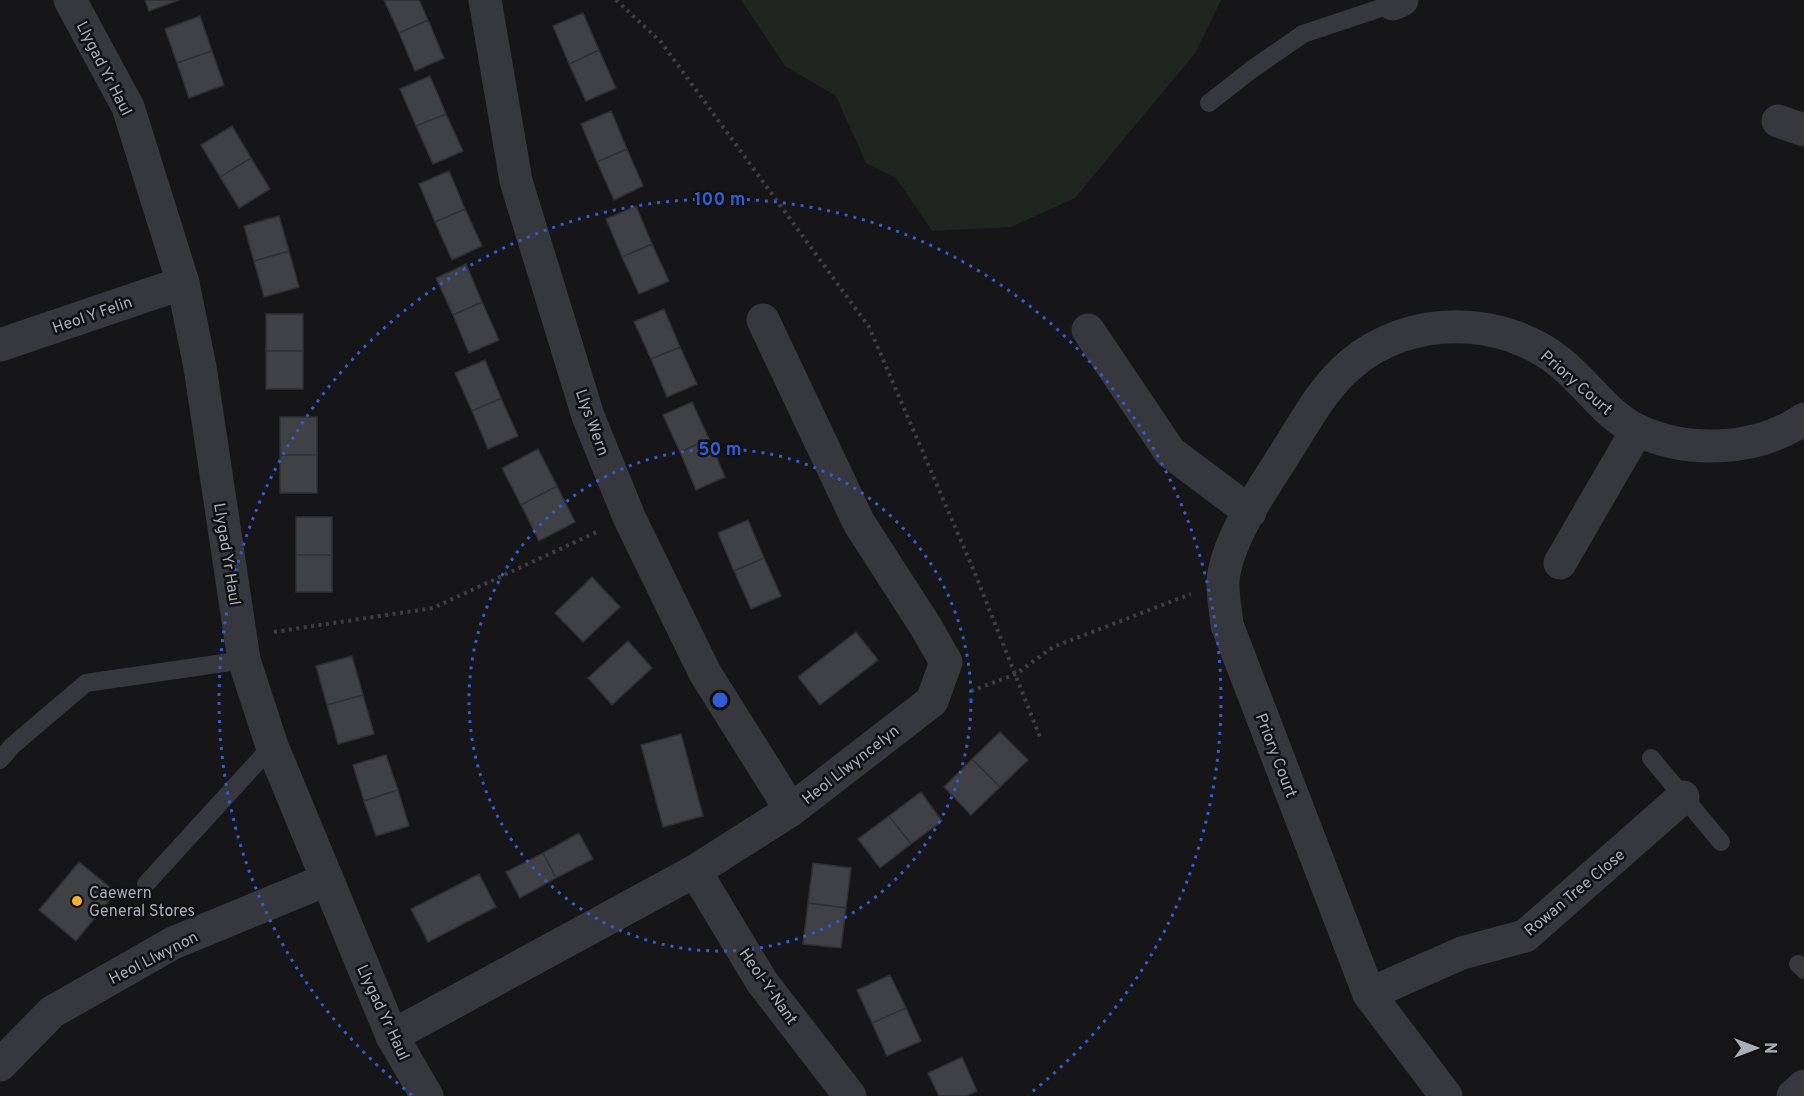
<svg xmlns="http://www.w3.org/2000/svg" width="1804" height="1096" viewBox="0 0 1804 1096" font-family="Overpass,sans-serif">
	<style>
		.green { fill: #1e261f }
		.building { fill: #404145; stroke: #303034; stroke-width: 1.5 }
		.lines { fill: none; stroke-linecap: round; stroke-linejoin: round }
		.path { stroke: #3d3f44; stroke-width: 4; stroke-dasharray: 3 4.5; stroke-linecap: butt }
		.service { stroke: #37383d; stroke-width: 18 }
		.minor { stroke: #37383d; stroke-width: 33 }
		.tertiary { stroke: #37383d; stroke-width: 33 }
		.ring { fill: none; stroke: #325cd3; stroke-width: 3; stroke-dasharray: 3 6 }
		.poi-dot { fill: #f2b134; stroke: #111113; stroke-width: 2 }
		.labels { text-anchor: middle; stroke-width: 5; stroke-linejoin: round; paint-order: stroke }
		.street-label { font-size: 16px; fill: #a8adb8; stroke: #111113 }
		.poi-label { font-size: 16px; fill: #a8adb8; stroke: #111113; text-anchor: start }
		.centre { fill: #325cd3; stroke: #111113; stroke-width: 3 }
		.ring-label { font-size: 18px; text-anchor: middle; font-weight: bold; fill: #325cd3; stroke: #111113; stroke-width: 5; stroke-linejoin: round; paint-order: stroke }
	</style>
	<rect width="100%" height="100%" fill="#161618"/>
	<path class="green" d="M741,0H1221L1196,52L1075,198L1011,227L932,231L896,178L866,163L836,96L785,66Z"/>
	<path class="building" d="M145,0H179L149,11Z
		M384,0H419L428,20L399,33Z
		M583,13L599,50L569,64L553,26Z
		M200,16L212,51L177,63L165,29Z
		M428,20L444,58L415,71L399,33Z
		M599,50L616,88L586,101L569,64Z
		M212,51L224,85L189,98L177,63Z
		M430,76L446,114L416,126L400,89Z
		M611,111L627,149L597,162L581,124Z
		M446,114L463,151L433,164L416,126Z
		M232,126L251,158L220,177L201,145Z
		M627,149L643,186L614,200L597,162Z
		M251,158L270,189L239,208L220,177Z
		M449,171L465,209L435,222L419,184Z
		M636,206L652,244L622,257L606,219Z
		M465,209L482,246L452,260L435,222Z
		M279,216L289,251L254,261L244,226Z
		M652,244L669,281L639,294L622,257Z
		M289,251L299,287L264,297L254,261Z
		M466,264L482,302L453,315L436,278Z
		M482,302L499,340L469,353L453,315Z
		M664,309L680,347L651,359L634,322Z
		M266,314H303V351H266Z
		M680,347L697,384L667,397L651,359Z
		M266,351H303V389H266Z
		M485,360L501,398L472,411L455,373Z
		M501,398L518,436L488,449L472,411Z
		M692,402L709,439L680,452L663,415Z
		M280,417H317V455H280Z
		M709,439L725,477L696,490L680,452Z
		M538,449L557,486L521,505L502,468Z
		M280,455H317V493H280Z
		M557,486L575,522L539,541L521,505Z
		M296,517H332V555H296Z
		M748,520L764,558L734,571L718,533Z
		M296,555H332V592H296Z
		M764,558L781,596L751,609L734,571Z
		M592,577L620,607L583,642L555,613Z
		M856,632L878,660L820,705L798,677Z
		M628,641L652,668L612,705L588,678Z
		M352,656L363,695L327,705L316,666Z
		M363,695L374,734L338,744L327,705Z
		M1000,732L1028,760L1000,787L972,759Z
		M681,734L703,816L663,827L641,745Z
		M386,755L398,790L364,801L353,765Z
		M972,759L1000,787L971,815L944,787Z
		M398,790L409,826L376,836L364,801Z
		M921,792L942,821L911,844L889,816Z
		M889,816L911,844L880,868L858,839Z
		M579,833L593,859L556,878L543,853Z
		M543,853L556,878L520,898L506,872Z
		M79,862L116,892L76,941L39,910Z
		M813,863L851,868L846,908L808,903Z
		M479,874L496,907L428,942L411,909Z
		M808,903L846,908L841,948L803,944Z
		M890,975L906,1008L872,1023L857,990Z
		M906,1008L921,1041L887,1056L872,1023Z
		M962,1057L977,1091L966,1096H939L928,1073Z"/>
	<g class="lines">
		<path class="path" d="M616,0L661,42L869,327L974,571L1040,737
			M274,632L433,608L599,531
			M971,691L1016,674L1053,647L1191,594"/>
		<path class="service" d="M1209,103L1251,70L1303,34L1393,4
			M1651,758L1721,842
			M0,760L12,746L86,683L244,660
			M146,884L272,746
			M1798,964L1804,970"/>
		<path class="minor" d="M485,0L516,181L588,416L629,517L705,673L791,810
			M1393,4L1402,0
			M1778,121L1804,130
			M1088,330L1170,452L1250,512
			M0,345L183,283
			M1560,563L1637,430
			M695,871L762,982L850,1096
			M1369,994L1227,625C1226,611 1222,594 1223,580C1228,535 1266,485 1289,447C1308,417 1324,387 1351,364C1410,314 1502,315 1561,363C1587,384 1608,417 1639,431C1690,454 1758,451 1804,419
			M392,1036L695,871L791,810L932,701L946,662L926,627L859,523L763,320
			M0,1065L52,1012L173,943L326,880
			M1446,1096L1369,994L1462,953L1525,936L1683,797
			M1793,1096L1804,1086"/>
		<path class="tertiary" d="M70,0L128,107L183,283L200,367L244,660L272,746L392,1036L427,1096"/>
	</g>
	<g class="ring">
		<circle cx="720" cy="700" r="251"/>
		<path d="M412 1095A501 501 0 1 1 1028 1095"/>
	</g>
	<circle class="poi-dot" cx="77" cy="901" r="6"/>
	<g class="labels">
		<g class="street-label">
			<text transform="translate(105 68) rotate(63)" y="6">Llygad Yr Haul</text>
			<text transform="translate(92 314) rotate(-19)" y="6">Heol Y Felin</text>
			<text transform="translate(1577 382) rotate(41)" y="6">Priory Court</text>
			<text transform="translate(593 422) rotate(70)" y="6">Llys Wern</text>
			<text transform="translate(228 554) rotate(81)" y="6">Llygad Yr Haul</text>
			<text transform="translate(1277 755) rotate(69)" y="6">Priory Court</text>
			<text transform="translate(850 764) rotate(-38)" y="6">Heol Llwyncelyn</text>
			<text transform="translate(1574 892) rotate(-40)" y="6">Rowan Tree Close</text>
			<text transform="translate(153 957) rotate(-27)" y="6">Heol Llwynon</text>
			<text transform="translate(769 986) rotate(55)" y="6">Heol-Y-Nant</text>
			<text transform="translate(384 1012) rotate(65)" y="6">Llygad Yr Haul</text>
		</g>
		<g class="poi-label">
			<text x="89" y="898">Caewern<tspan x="89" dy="18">General Stores</tspan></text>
		</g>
	</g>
	<circle cx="720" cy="700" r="9" class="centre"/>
	<g class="ring-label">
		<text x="720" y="205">100 m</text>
		<text x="720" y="455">50 m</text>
	</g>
	<g transform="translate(1756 1048) rotate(90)" stroke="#111113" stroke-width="4.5" paint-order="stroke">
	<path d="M0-4.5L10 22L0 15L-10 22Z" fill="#a8adb8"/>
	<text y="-9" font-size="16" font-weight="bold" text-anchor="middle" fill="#a8adb8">N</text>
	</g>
</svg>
